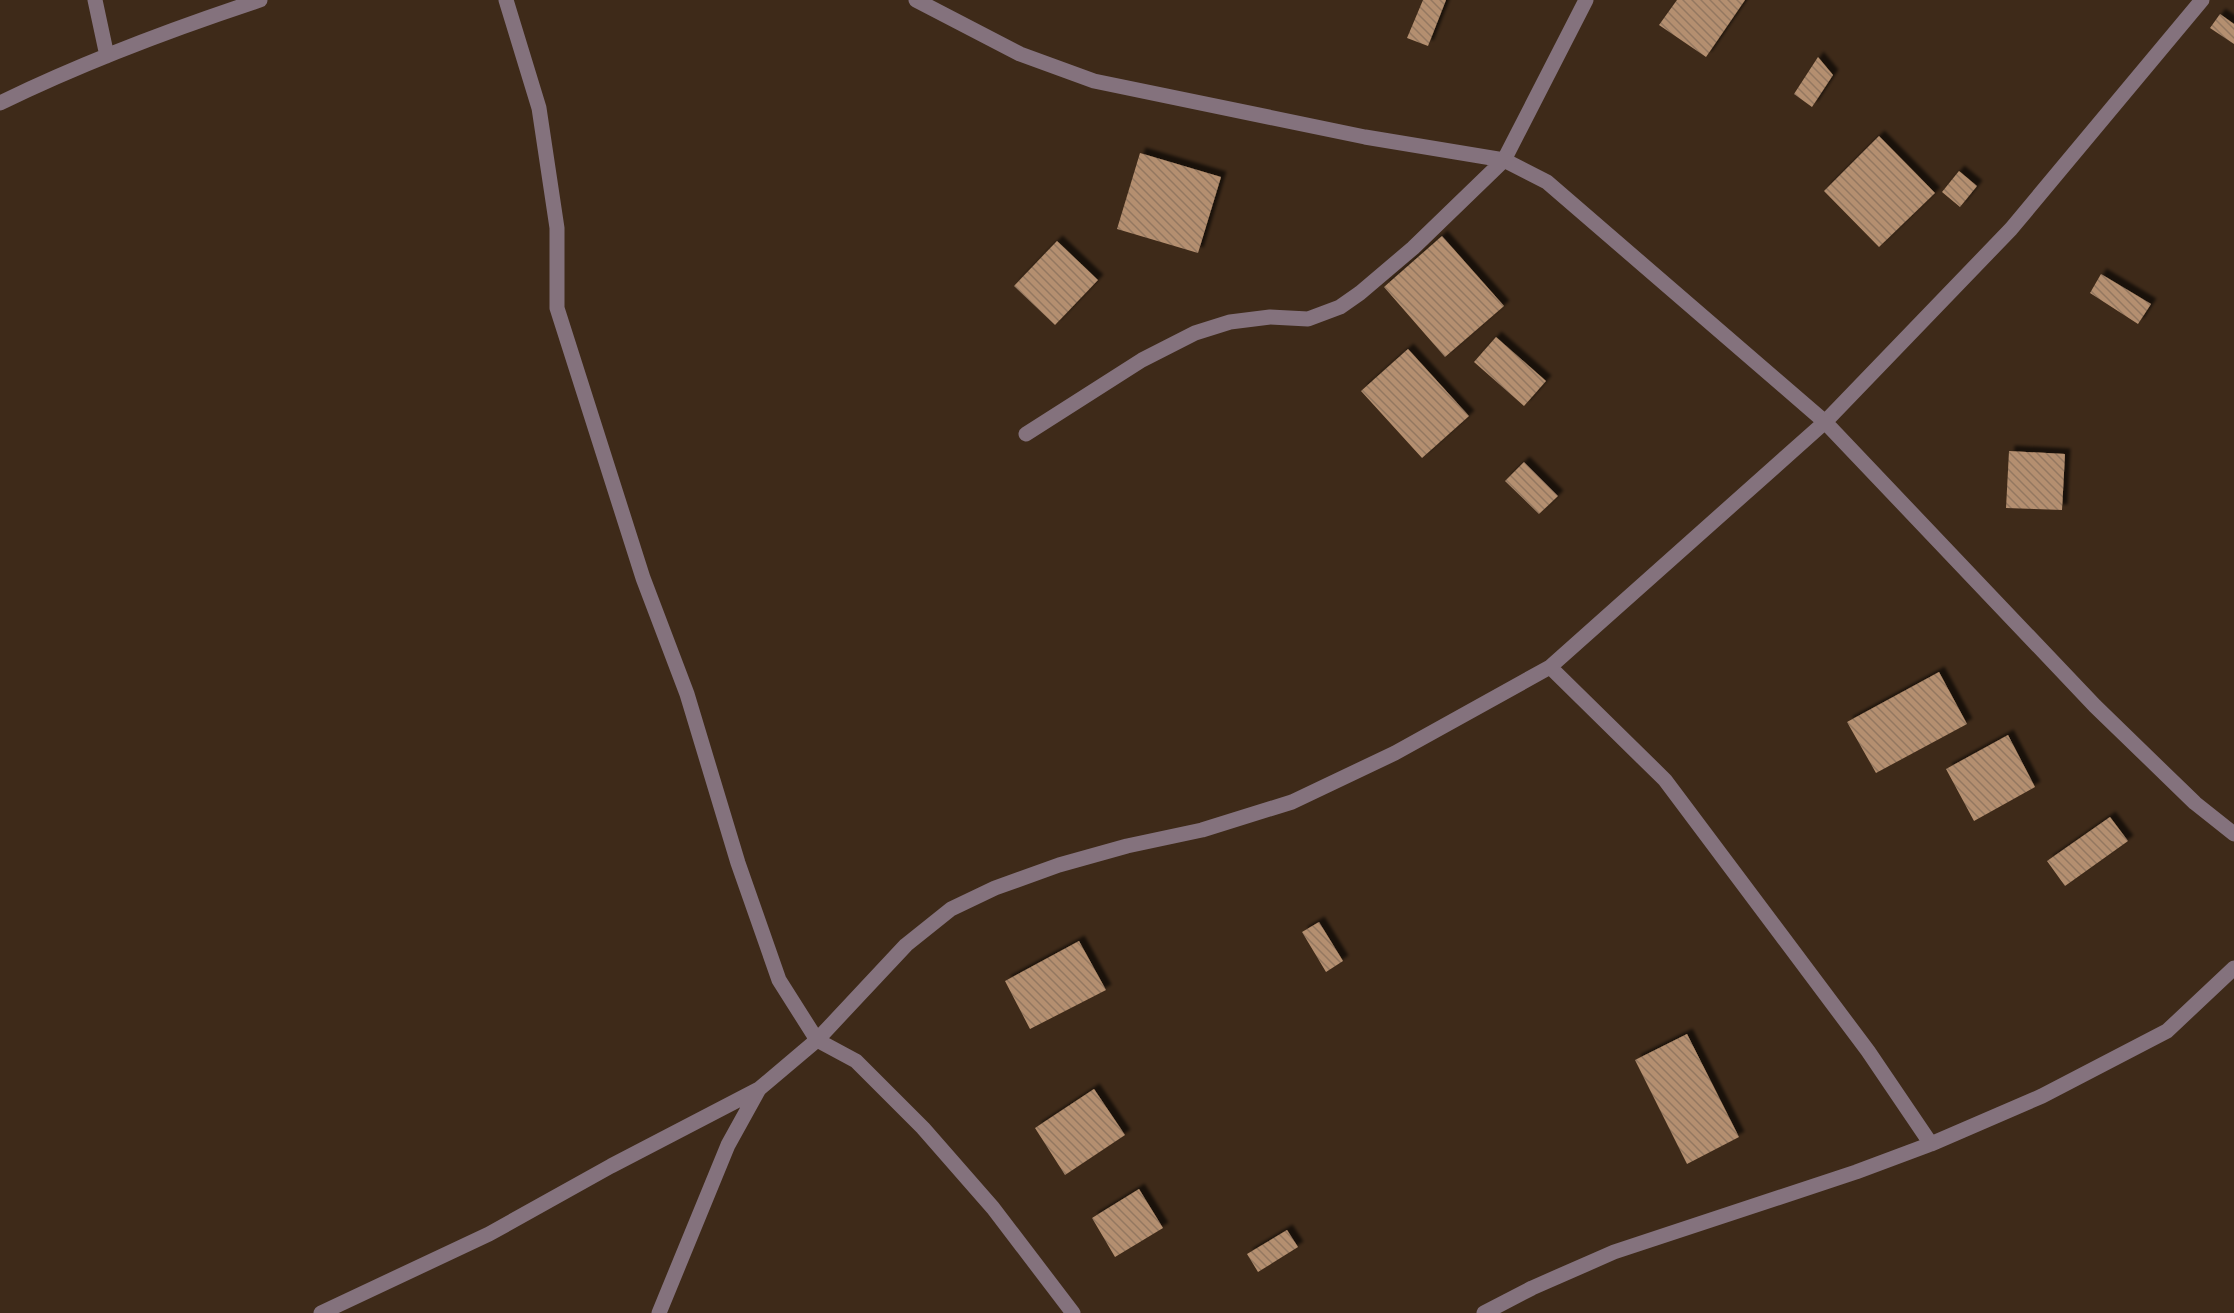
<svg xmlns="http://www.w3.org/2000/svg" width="2234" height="1313" viewBox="0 0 2234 1313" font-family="Commissioner,sans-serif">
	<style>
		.building { fill: url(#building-back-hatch); filter: url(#shadow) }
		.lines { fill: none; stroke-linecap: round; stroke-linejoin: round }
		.minor { stroke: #84727d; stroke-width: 15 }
	</style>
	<defs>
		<pattern id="building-back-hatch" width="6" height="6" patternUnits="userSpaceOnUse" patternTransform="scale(1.5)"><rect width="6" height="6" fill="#b48f6f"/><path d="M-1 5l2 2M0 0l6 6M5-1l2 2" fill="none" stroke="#947861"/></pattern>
		<filter id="shadow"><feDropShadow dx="5.5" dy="-5.5" stdDeviation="1.5" flood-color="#0009"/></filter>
	</defs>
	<rect width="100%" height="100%" fill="#3e2a19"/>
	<path class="building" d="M1423,0H1446L1428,46L1407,38Z
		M1677,0H1745L1706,57L1659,25Z
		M2220,14L2234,24V44L2210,28Z
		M1818,57L1833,75L1812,107L1794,94Z
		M1879,136L1935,193L1879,247L1824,191Z
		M1140,153L1221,177L1198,253L1117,229Z
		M1959,171L1977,186L1960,207L1942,192Z
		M1442,236L1504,306L1445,357L1384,287Z
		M1057,241L1098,280L1055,325L1014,286Z
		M2101,274L2151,304L2138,324L2090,293Z
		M1496,337L1546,381L1524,406L1474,362Z
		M1408,349L1469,416L1422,458L1361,391Z
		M2009,451L2065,454L2062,510L2006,508Z
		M1524,462L1558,496L1539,514L1505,481Z
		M1939,672L1967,724L1876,773L1847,722Z
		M2008,735L2035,787L1974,821L1946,769Z
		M2110,817L2128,841L2065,886L2047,861Z
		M1319,922L1343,961L1326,972L1302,932Z
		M1079,941L1106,990L1030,1029L1005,981Z
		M1687,1034L1739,1137L1687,1164L1635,1060Z
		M1094,1089L1125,1135L1065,1175L1035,1128Z
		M1139,1189L1163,1228L1115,1257L1092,1218Z
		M1287,1230L1298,1247L1258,1272L1247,1254Z"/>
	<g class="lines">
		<path class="minor" d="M95,0L107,56
			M506,0L539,108L557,228V308L643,578L687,694L738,863L779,980L817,1040L856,1061L923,1128L993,1208L1073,1313
			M916,0L1020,54L1094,81L1365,137L1504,160L1547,182L1825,422L2095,706L2195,803L2234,834
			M0,103C84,62 172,29 260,0
			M1026,434L1142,360L1195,333L1230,322L1270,317L1308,319L1340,307L1360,293L1413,248L1504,160L1586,0
			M1550,667L1665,780L1868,1051L1931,1144
			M321,1313L489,1234L611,1166L759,1089
			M659,1313L728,1145L759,1089L817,1040L906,945L951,909L995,888L1059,865L1127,846L1202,830L1292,802L1395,753L1550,667L1825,422L2011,229L2202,0
			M1484,1313L1532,1288L1614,1252L1856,1172L1931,1144L2042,1096L2167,1031L2234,968"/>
	</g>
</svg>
